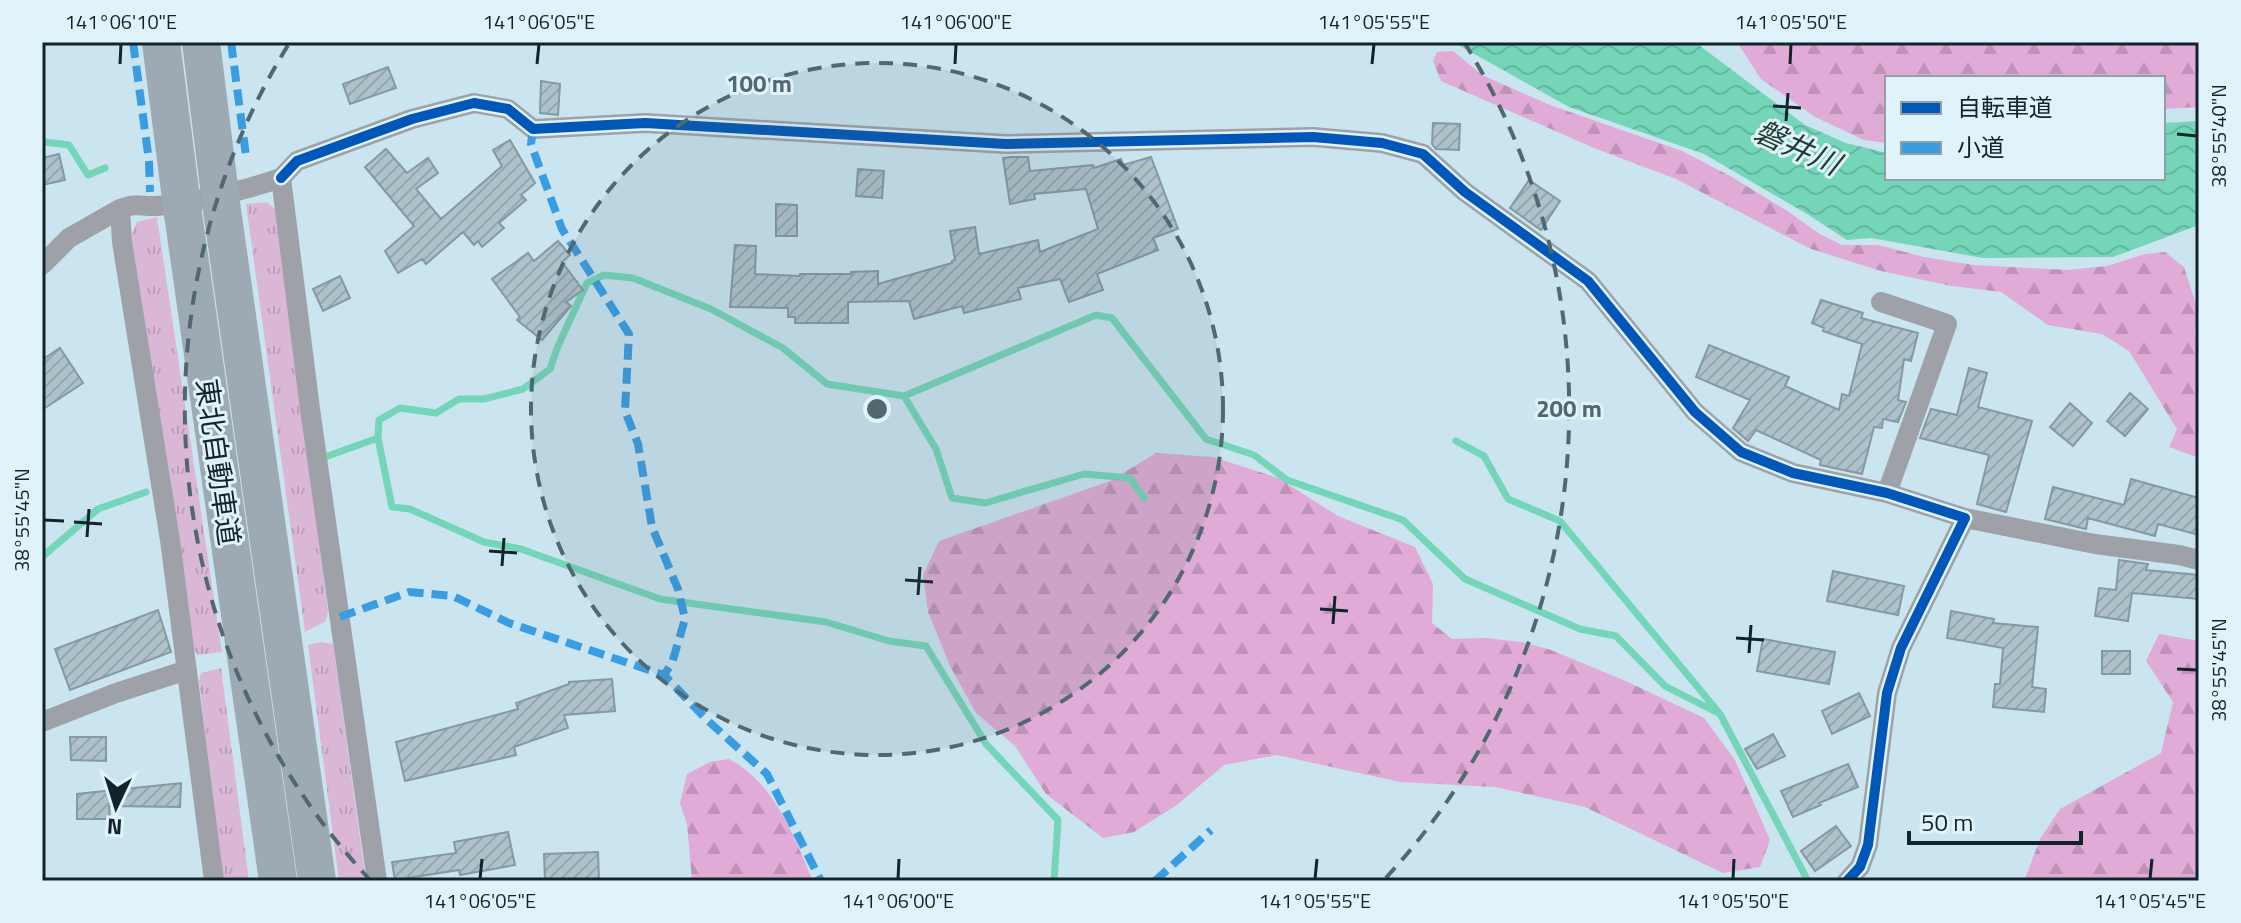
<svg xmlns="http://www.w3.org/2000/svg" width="2241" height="923" viewBox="0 0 2241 923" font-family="'Titillium Web','Noto Sans JP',sans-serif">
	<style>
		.grass { fill: url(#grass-tufts) }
		.forest { fill: url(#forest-firs) }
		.water { fill: url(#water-waves) }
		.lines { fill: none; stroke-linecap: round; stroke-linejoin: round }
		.stream { stroke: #74d5b8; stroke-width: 7 }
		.building { fill: url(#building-hatch); stroke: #8499a1; stroke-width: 2 }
		.street { stroke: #9ea2a8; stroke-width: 20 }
		.highway { stroke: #9daab4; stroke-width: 38 }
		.highway-bridge { stroke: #9daab4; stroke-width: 38 }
		.quiet { stroke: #3a9ce1; stroke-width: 8; stroke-dasharray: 16 8; stroke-linecap: butt }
		.cycleway-casing { stroke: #e0f3fb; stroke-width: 15 }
		.cycleway { stroke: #0057b8; stroke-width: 10 }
		.ticks { fill: none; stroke: #11242b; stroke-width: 3 }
		.ring { fill: none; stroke: #526870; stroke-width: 4; stroke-dasharray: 14 10 }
		.labels { text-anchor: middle; stroke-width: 6; stroke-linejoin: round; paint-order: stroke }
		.street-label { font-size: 28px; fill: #11242b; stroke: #e0f3fb }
		.water-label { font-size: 30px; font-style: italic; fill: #1f3a2f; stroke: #e0f3fb }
		.centre { fill: #526870; stroke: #e0f3fb; stroke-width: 4 }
		.ring-label { font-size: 24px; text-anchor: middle; font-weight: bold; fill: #526870; stroke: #e0f3fb; stroke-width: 6; stroke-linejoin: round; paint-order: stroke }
		.neatline { fill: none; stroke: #11242b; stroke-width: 3 }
		.ticks-label { font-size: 20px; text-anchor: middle; fill: #11242b }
	</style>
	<defs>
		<pattern id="grass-tufts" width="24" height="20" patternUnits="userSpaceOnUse" patternTransform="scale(2)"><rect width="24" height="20" fill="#dbb7d7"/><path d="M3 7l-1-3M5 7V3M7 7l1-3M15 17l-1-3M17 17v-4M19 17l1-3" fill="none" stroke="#bb9db9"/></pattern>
		<pattern id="forest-firs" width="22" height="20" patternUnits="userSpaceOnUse" patternTransform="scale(2)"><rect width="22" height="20" fill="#e0abd7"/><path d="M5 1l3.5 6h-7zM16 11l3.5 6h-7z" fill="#bf93b9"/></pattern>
		<pattern id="water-waves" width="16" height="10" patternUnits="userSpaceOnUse" patternTransform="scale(2)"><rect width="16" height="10" fill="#74d5b8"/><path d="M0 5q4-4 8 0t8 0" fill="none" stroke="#63b79e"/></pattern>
		<pattern id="building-hatch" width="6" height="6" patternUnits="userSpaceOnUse" patternTransform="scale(2)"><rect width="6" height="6" fill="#adc2cb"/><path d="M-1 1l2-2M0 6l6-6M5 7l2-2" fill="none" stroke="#94a7ae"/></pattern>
	</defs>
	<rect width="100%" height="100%" fill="#cae5f0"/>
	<path class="grass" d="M267,202L275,209L328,611L326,621L305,632L246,204Z
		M157,217L222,652L198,655L192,648L131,236L137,222Z
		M321,642L333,644L366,881H339L308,645Z
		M221,668L249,881H223L199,681L201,673Z"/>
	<path class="forest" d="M1737,42H2199V107L2163,109V78H1887V143L1864,140L1815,117L1761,79Z
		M1453,51L1482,75L1550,105L1682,151L1732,177L1789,212L1818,233L1842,245H1878L1924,257L1974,265L2067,270L2107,266L2145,254L2165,252L2184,267L2197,307L2195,333L2199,362V458L2169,447L2177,429L2129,351L2102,334L2048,325L2001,292L1952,286L1881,271L1811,249L1676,179L1594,148L1441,81L1433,61L1437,52Z
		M1156,453L1213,457L1278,478L1338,516L1415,547L1433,584L1432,623L1452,639L1485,638L1522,642L1551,650L1628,682L1704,718L1735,760L1770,840L1760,867L1723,873L1585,807L1495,787L1400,782L1277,755L1224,765L1177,805L1134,832L1103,838L1046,794L1015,746L976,713L950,666L928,612L923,575L939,541L1110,481Z
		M2159,634L2199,641V881H2022L2026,876L2040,839L2060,809L2161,753L2173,702L2146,661Z
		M729,759C774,782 794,837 813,881H692L687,824L680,803L687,774L710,762Z"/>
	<path class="water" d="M1453,42H1695L1805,125L1846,143L1887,153V178H2163V123L2199,121V225L2113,257L1983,258L1871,238L1847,240L1807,214L1704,154L1569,107Z"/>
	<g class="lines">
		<path class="stream" d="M42,139L44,142L69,145L88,175L105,168
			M904,396L1096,315L1112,318L1206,439L1254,455L1287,480L1403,520L1465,579L1580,629L1616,636L1665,686L1720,714
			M378,438L392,507L410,509L484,542L521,549L660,599L826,622L889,641L926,646L986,744L1058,820L1054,881
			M1456,441L1484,456L1508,499L1560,521L1720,714L1808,881
			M325,457L378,438L379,420L400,408L436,413L459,399H484L523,389L550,369L558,346L587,283L604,275L633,278L711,309L783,348L827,384L904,396L936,449L952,498L985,503L1084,474L1130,478L1144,498
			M42,557L98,509L146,492"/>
	</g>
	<path class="building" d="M388,67L396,88L350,104L343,84Z
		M541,81L560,84L558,115L540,113Z
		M1433,123L1460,124L1459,150L1436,149L1432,144Z
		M510,140L535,183L521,195L526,200L499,223L504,228L482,247L478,241L474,245L463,232L426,264L422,259L398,273L385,251L414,226L365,167L386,149L407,173L428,158L438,173L416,189L441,219L502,166L493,150Z
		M59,154L65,180L42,185V158Z
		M1011,157H1028L1030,171L1093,165L1094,168L1121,159L1123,165L1151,157L1178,229L1153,238L1158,250L1097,274L1103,290L1069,302L1060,279L1018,288L1021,299L964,313L962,306L914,319L909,301L848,302V323H795V317H788V308L730,307L735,245L756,246L755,274L800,276V274H851V272L878,271V284L952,263V261L955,260L950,231L975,227L979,254L1038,240L1040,252L1098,229L1086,189L1034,194L1035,199L1010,204L1003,158Z
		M858,169L884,171L882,198L856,196Z
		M1529,180L1560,201L1541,230L1510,208Z
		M776,204L797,205V236H776Z
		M558,241L570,255L562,262L583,290L566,302L571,306L542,340L517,320L520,317L492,279L528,253L534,261Z
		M340,276L350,298L323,311L313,289Z
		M1821,300L1863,313L1861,318L1918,333L1911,361L1904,359L1898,400L1906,402L1898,422L1883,419L1882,428L1874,427L1862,474L1820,465L1821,460L1756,430L1748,441L1733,428L1750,400L1696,377L1709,345L1789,377L1785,386L1839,410L1842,394L1849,396L1862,344L1823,331L1824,328L1812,323Z
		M60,348L83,383L42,410V360Z
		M1969,368L1987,373L1978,407L2032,421L2006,512L1977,504L1989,455L1920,438L1931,409L1957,415Z
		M2130,393L2148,409L2125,436L2107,421Z
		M2070,403L2092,423L2073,446L2050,427Z
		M2131,479L2199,498V535L2158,524L2155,536L2088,518L2086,529L2045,519L2053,487L2124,505Z
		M2119,560L2148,564L2146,570L2199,575V599L2132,593L2128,621L2095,616L2099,588L2116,590Z
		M1833,571L1904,586L1898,615L1827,601Z
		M158,610L171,652L70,690L55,649Z
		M1951,611L1994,619L1993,623L2038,627L2032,687L2046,689L2044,712L1993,707L1995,684H2000L2003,648L1947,638Z
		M1763,639L1835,652L1829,684L1757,671Z
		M2102,651H2130V674H2102Z
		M612,679L615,711L564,715L568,728L514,747L516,755L405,781L396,742L518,709L516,703L569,684V682Z
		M1859,693L1870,716L1832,734L1822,711Z
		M1773,734L1785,756L1757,769L1745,749Z
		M70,737H106V761L71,760Z
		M1848,764L1858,787L1819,803L1821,805L1793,817L1781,791Z
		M181,783L180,807L109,806L110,819H77V794Z
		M1836,826L1851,846L1815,871L1801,851Z
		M508,832L515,865L460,875L459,870L395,880L392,862L456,853L454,842Z
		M598,852L599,881H545L544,854Z"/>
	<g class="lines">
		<path class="street" d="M281,178L297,161L412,119L474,103L508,109L533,129L645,123L1006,144L1313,137L1382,143L1423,154L1465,192L1588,281L1695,412L1741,452L1793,473L1887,493L1965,518L1901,648L1887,693L1868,845L1860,867L1847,881
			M42,265L69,238L120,209
			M1881,302L1947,324L1887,493
			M1965,518L2095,544L2179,555L2199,560
			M42,722L116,693L187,670
			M214,881L170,540L122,242L120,209C138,202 140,207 157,206C198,202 242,191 281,178L310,409L377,881"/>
		<path class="highway" d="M221,203L317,881
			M183,214L278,881"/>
		<path class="highway-bridge" d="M161,42L183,214
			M201,42L221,203"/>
		<path class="quiet" d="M133,42L149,161L150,192
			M231,42L246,156
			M533,129L531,144L562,229L629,334L625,411L638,444L652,527L678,589L685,619L672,663L664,675
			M340,617L409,592L453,596L509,623L664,675L706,719L767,774L821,881
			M1155,881L1211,830"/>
		<g class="cycleway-casing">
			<path id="cycleway" d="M281,178L297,161L412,119L474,103L508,109L533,129L645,123L1006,144L1313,137L1382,143L1423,154L1465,192L1588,281L1695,412L1741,452L1793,473L1887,493L1965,518L1901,648L1887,693L1868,845L1860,867L1847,881"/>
		</g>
		<use href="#cycleway" class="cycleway"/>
	</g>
	<path class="ticks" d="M120,64L121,44M537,64L539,44M955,64L956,44M1372,64L1374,44M1790,64L1791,44M1773,106L1801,108M1786,121L1788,93M2177,134L2197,136M44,520L64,521M74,522L102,524M87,537L89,509M489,551L517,553M502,566L504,538M905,580L933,582M918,595L920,567M1320,609L1348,611M1333,624L1335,596M1736,638L1764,640M1749,653L1751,625M2177,669L2197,670M480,879L482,859M898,879L899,859M1315,879L1317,859M1733,879L1734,859M2150,879L2152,859"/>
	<circle cx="877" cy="409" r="346" fill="#526870" fill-opacity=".12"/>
	<g class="ring">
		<circle cx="877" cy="409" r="346"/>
		<path d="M371 881A692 692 0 0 1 290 42M1464 42A692 692 0 0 1 1383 881"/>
	</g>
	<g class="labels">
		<g class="street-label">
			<text transform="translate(218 462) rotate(82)" y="10">東北自動車道</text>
		</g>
		<g class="water-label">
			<text transform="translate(1797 148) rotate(24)" y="10">磐井川</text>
		</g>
	</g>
	<circle cx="877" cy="409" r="12" class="centre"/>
	<g class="ring-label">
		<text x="759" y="92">100 m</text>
		<text x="1569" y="417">200 m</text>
	</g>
	<rect width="2241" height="923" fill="none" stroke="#e0f3fb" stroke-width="88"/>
	<rect x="1885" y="76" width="280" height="104" fill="#e0f3fb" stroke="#8da0a8" stroke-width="2"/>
	<rect x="1901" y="102" width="40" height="12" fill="#0057b8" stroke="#8da0a8" stroke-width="2"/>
	<text x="1957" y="116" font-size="24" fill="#11242b">自転車道</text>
	<rect x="1901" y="142" width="40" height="12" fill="#3a9ce1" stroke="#8da0a8" stroke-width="2"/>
	<text x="1957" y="156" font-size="24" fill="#11242b">小道</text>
	<g transform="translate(116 807) rotate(184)" stroke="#e0f3fb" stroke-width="6" paint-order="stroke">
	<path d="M0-6L14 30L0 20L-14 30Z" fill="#11242b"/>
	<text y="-12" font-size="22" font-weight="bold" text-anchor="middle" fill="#11242b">N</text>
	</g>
	<path d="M1909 831v12h172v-12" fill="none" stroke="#11242b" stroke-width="4"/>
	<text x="1921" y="831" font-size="24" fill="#11242b" stroke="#e0f3fb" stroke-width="6" paint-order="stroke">50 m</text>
	<rect x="44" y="44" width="2153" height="835" class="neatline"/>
	<g class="ticks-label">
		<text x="121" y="29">141°06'10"E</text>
		<text x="539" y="29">141°06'05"E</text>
		<text x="956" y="29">141°06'00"E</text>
		<text x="1374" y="29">141°05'55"E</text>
		<text x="1791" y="29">141°05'50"E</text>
		<text transform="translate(2219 136) rotate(-90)" y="7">38°55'40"N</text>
		<text transform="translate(22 520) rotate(-90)" y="7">38°55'45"N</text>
		<text transform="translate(2219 670) rotate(-90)" y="7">38°55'45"N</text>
		<text x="480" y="908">141°06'05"E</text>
		<text x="898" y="908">141°06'00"E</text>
		<text x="1315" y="908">141°05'55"E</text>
		<text x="1733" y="908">141°05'50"E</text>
		<text x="2150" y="908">141°05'45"E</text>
	</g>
</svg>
